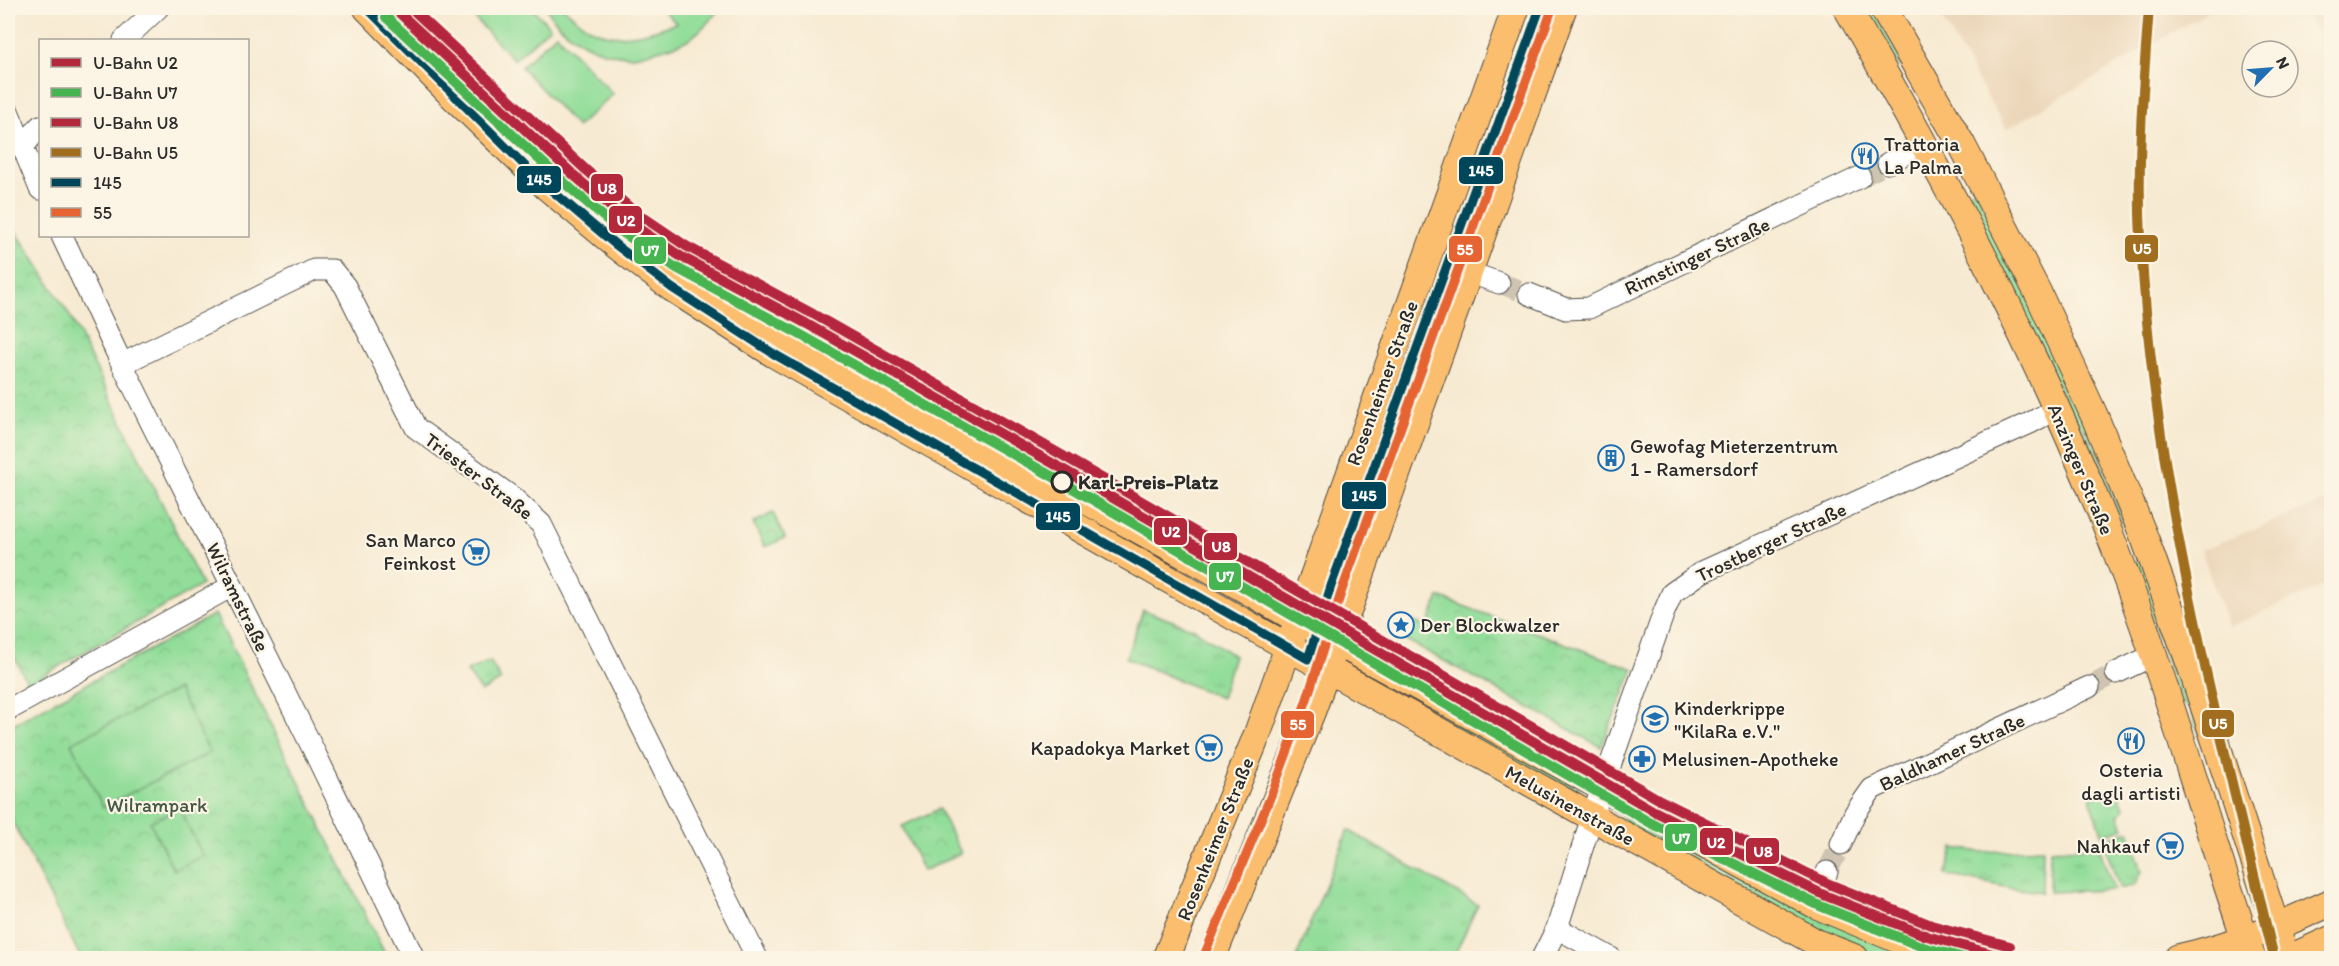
<svg xmlns="http://www.w3.org/2000/svg" width="2339" height="966" viewBox="0 0 2339 966" font-family="Itim,sans-serif">
	<style>
		.built { fill: #ecd7ba }
		.grass { fill: url(#grass-tufts); stroke: #5e8462; stroke-width: 1.5 }
		.park { fill: url(#park-crowns); stroke: #5e8462; stroke-width: 1.5 }
		.pitch { fill: #92dd99; stroke: #5e8462; stroke-width: 1.5 }
		.lines { fill: none; stroke-linecap: round; stroke-linejoin: round }
		.minor-tunnel { stroke: #cec4b1; stroke-width: 21; stroke-dasharray: 21 10; stroke-linecap: butt }
		.minor-casing { stroke: #4a4844; stroke-width: 23 }
		.major-casing { stroke: #4a4844; stroke-width: 29 }
		.minor { stroke: #fff; stroke-width: 21 }
		.major { stroke: #fbbe6e; stroke-width: 27 }
		.bus-1-casing { stroke: #fcf5e5; stroke-width: 14 }
		.bus-2-casing { stroke: #fcf5e5; stroke-width: 14 }
		.bus-1 { stroke: #00465a; stroke-width: 9 }
		.bus-2 { stroke: #e66432; stroke-width: 9 }
		.metro-1-casing { stroke: #fcf5e5; stroke-width: 15 }
		.metro-2-casing { stroke: #fcf5e5; stroke-width: 15 }
		.metro-3-casing { stroke: #fcf5e5; stroke-width: 15 }
		.metro-4-casing { stroke: #fcf5e5; stroke-width: 15 }
		.metro-1 { stroke: #b4283c; stroke-width: 10 }
		.metro-2 { stroke: #46b450; stroke-width: 10 }
		.metro-3 { stroke: #b4283c; stroke-width: 10 }
		.metro-4 { stroke: #a06e1e; stroke-width: 10 }
		.stop-dot { fill: #fcf5e5; stroke: #2b2b2b; stroke-width: 3 }
		.labels { text-anchor: middle; stroke-width: 4.5; stroke-linejoin: round; paint-order: stroke }
		.poi-label { font-size: 20px; fill: #2b2b2b; stroke: #fcf5e5; text-anchor: start }
		.street-label { font-size: 20px; fill: #2b2b2b; stroke: #fcf5e5 }
		.stop-label { font-size: 20px; font-weight: bold; fill: #2b2b2b; stroke: #fcf5e5; text-anchor: start }
		.park-label { font-size: 20px; fill: #455846; stroke: #fcf5e5 }
		.line-badge { stroke: #fcf5e5; stroke-width: 2 }
		.badge-label { font-size: 16px; text-anchor: middle; font-weight: bold; fill: #fff }
	</style>
	<defs>
		<pattern id="grass-tufts" width="24" height="20" patternUnits="userSpaceOnUse" patternTransform="scale(1.5)"><rect width="24" height="20" fill="#92dd99"/><path d="M3 7l-1-3M5 7V3M7 7l1-3M15 17l-1-3M17 17v-4M19 17l1-3" fill="none" stroke="#7ebe84"/></pattern>
		<pattern id="park-crowns" width="20" height="18" patternUnits="userSpaceOnUse" patternTransform="scale(1.5)"><rect width="20" height="18" fill="#92dd99"/><path d="M2 6a3 3 0 1 1 6 0M12 15a3 3 0 1 1 6 0" fill="none" stroke="#7ebe84"/></pattern>
	</defs>
	<rect width="100%" height="100%" fill="#fcf5e5"/>
	<filter id="ink" filterUnits="userSpaceOnUse"><feTurbulence type="fractalNoise" baseFrequency=".0167" numOctaves="2"/><feDisplacementMap in="SourceGraphic" scale="12" xChannelSelector="R" yChannelSelector="G"/><feConvolveMatrix kernelMatrix="1 2 1 2 8 2 1 2 1" color-interpolation-filters="sRGB"/></filter>
	<filter id="wash" filterUnits="userSpaceOnUse"><feTurbulence type="fractalNoise" baseFrequency=".008" numOctaves="4" result="noise"/><feDisplacementMap in="SourceGraphic" scale="24" xChannelSelector="R" yChannelSelector="G"/><feGaussianBlur stdDeviation="1.35" result="paint"/><feColorMatrix in="noise" values="0 0 0 0 0 0 0 0 0 0 0 0 0 0 0 0 0 1.4 0 .05"/><feComposite in="paint" operator="in"/></filter>
	<g filter="url(#wash)">
		<rect width="100%" height="100%" fill="#f7ead2"/>
		<path class="built" d="M1936,8H2215L2006,129Z
			M2303,8H2331V58Z
			M2331,499V583L2228,627L2201,550Z"/>
		<path class="grass" d="M1860,8H1873L1904,68L1887,57Z
			M1975,189L2051,342L2130,527L2125,528L2084,430L2070,412L1964,196Z
			M2141,557L2210,753L2204,751L2191,710L2181,702L2132,564Z
			M1143,610L1194,629L1234,656L1221,698L1126,658Z
			M1383,684L1493,745L1508,746L1579,789L1574,795L1381,688Z
			M2117,788L2124,808L2119,815L2124,828L2103,835L2090,798Z
			M1630,813L1931,958H1888L1865,952L1808,925L1623,823V816Z
			M1348,830L1478,905L1453,958H1296Z
			M2129,831L2142,871L2136,884L2120,889L2103,840Z
			M2099,847L2114,890L2049,892L2050,850Z
			M1953,848L1981,852L2043,849L2042,892L2011,888L1946,875Z"/>
		<path class="park" d="M10,222L69,314L202,585L28,684L8,644V223Z
			M773,513L785,538L765,547L753,523Z
			M1439,597L1634,669L1601,747L1395,634L1402,617L1427,627Z
			M215,614L387,958H81L11,819L8,820V727Z
			M490,661L501,680L481,692L467,671Z
			M939,809L961,853L923,871L902,826Z"/>
		<path class="pitch" d="M465,8H532L550,27L514,60Z
			M546,8H564C573,16 585,28 598,32C623,41 652,32 676,23L661,8H722C712,17 703,29 692,37C685,43 672,46 662,49C652,51 641,56 631,56C597,56 563,36 546,8Z
			M556,34L613,94L577,127L521,67Z
			M178,689L210,753L103,807L71,743Z
			M179,808L203,856L174,870L150,822Z"/>
	</g>
	<g filter="url(#ink)">
		<g class="lines">
			<path class="minor-tunnel" d="M1860,177L1888,163
				M1499,283L1529,294
				M2089,687L2116,673
				M1827,872L1841,844"/>
			<g class="minor-casing">
				<path id="minor" d="M124,40L158,8
					M8,111L40,189
					M22,148L40,126
					M1888,163L1925,143
					M62,236L122,364L314,751L414,958
					M1468,272L1499,283
					M1529,294L1566,309L1589,308L1860,177
					M122,364L314,270H332L345,286L416,428L512,497L541,524L757,958
					M2116,673L2154,655
					M8,710L232,586
					M1841,844L1855,813L1872,789L2089,687
					M1814,904L1827,872
					M1557,928L1611,958
					M1542,958L1557,928L1592,817L1664,612L1672,593L1702,572L2030,423L2056,409"/>
			</g>
			<g class="major-casing">
				<path id="major" d="M367,8L453,96L547,187L616,245L672,288L774,354L1238,619L1817,943L1855,958
					M397,8L482,96L553,163L627,227L684,271L762,322L1203,565L1337,642L1814,904L1906,943L1973,958
					M1847,8C1948,182 2042,360 2115,548C2168,683 2204,823 2252,958
					M1883,8L1962,145L2038,293L2094,415L2145,539L2193,672L2286,958
					M1166,958L1257,735L1516,8
					M1212,958L1313,708L1563,8
					M2178,958C2232,946 2282,925 2332,902
					M2290,958L2332,939"/>
			</g>
			<use href="#minor" class="minor"/>
			<use href="#major" class="major"/>
			<g class="bus-1-casing">
				<path id="bus-1" d="M367,8L537,178L616,245L672,288L774,354L1308,659
					M1308,659L1331,586L1540,8"/>
			</g>
			<g class="bus-2-casing">
				<path id="bus-2" d="M1203,958L1272,793L1306,702L1342,590L1551,12"/>
			</g>
			<use href="#bus-1" class="bus-1"/>
			<use href="#bus-2" class="bus-2"/>
			<g class="metro-1-casing">
				<path id="metro-1" d="M394,8L577,178L627,221L680,256L807,324L1054,464L1654,811L1824,895L1927,936L2007,958"/>
			</g>
			<g class="metro-2-casing">
				<path id="metro-2" d="M386,17L569,187L619,230L673,266L801,335L1048,474L1649,822L1820,906L1923,947L1964,958"/>
			</g>
			<g class="metro-3-casing">
				<path id="metro-3" d="M411,8L585,169L634,211L686,246L813,314L1060,454L1660,800L1829,884L1931,925L2010,946"/>
			</g>
			<g class="metro-4-casing">
				<path id="metro-4" d="M2149,8C2143,85 2137,163 2141,240C2153,484 2218,721 2274,958"/>
			</g>
			<use href="#metro-1" class="metro-1"/>
			<use href="#metro-2" class="metro-2"/>
			<use href="#metro-3" class="metro-3"/>
			<use href="#metro-4" class="metro-4"/>
		</g>
	</g>
	<defs>
		<g id="restaurant-ring" transform="scale(1.35)"><circle r="9.5" fill="#fcf5e5" stroke="#1f6fb2" stroke-width="1.5"/><path d="M-5-6h1v4h1v-4h1v4h1v-4h1v5L-1.5 .5V6h-2V.5L-5-1ZM5-6V6H3V1.5H1.5Q1.5-4 5-6Z" fill="#1f6fb2"/></g>
		<g id="building-ring" transform="scale(1.35)"><circle r="9.5" fill="#fcf5e5" stroke="#1f6fb2" stroke-width="1.5"/><path d="M-4-6H4V6H1V3H-1V6H-4ZM-2.5-4.3h1.7v1.8h-1.7ZM.8-4.3h1.7v1.8H.8ZM-2.5-1h1.7V.8h-1.7ZM.8-1h1.7V.8H.8Z" fill="#1f6fb2"/></g>
		<g id="supermarket-ring" transform="scale(1.35)"><circle r="9.5" fill="#fcf5e5" stroke="#1f6fb2" stroke-width="1.5"/><path d="M-6-5.5h2.5l.6 2H6L4.5 2H-2.5L-4.4-4H-6ZM-1.5 3.2a1.3 1.3 0 1 0 .1 0ZM3 3.2a1.3 1.3 0 1 0 .1 0Z" fill="#1f6fb2"/></g>
		<g id="sight-ring" transform="scale(1.35)"><circle r="9.5" fill="#fcf5e5" stroke="#1f6fb2" stroke-width="1.5"/><path d="M0-6L1.8-2.2L6-1.7L2.9 1.2L3.7 5.4L0 3.3L-3.7 5.4L-2.9 1.2L-6-1.7L-1.8-2.2Z" fill="#1f6fb2"/></g>
		<g id="school-ring" transform="scale(1.35)"><circle r="9.5" fill="#fcf5e5" stroke="#1f6fb2" stroke-width="1.5"/><path d="M0-5L7-2L0 1L-7-2ZM-4 1L0 2.5L4 1V4Q0 6-4 4Z" fill="#1f6fb2"/></g>
		<g id="pharmacy-ring" transform="scale(1.35)"><circle r="9.5" fill="#fcf5e5" stroke="#1f6fb2" stroke-width="1.5"/><path d="M-2-6h4v4h4v4h-4v4h-4v-4h-4v-4h4Z" fill="#1f6fb2"/></g>
	</defs>
	<g fill-rule="evenodd">
		<use href="#restaurant-ring" x="1865" y="156"/>
		<use href="#building-ring" x="1611" y="458"/>
		<use href="#supermarket-ring" x="476" y="552"/>
		<use href="#sight-ring" x="1401" y="625"/>
		<use href="#school-ring" x="1655" y="719"/>
		<use href="#restaurant-ring" x="2131" y="741"/>
		<use href="#supermarket-ring" x="1209" y="748"/>
		<use href="#pharmacy-ring" x="1642" y="759"/>
		<use href="#supermarket-ring" x="2170" y="846"/>
	</g>
	<circle class="stop-dot" cx="1062" cy="482" r="10"/>
	<g class="labels">
		<g class="poi-label">
			<text x="1884" y="151">Trattoria<tspan x="1884" dy="23">La Palma</tspan></text>
			<text x="1630" y="453">Gewofag Mieterzentrum<tspan x="1630" dy="23">1 - Ramersdorf</tspan></text>
			<text x="456" y="547" text-anchor="end">San Marco<tspan x="456" dy="23">Feinkost</tspan></text>
			<text x="1420" y="632">Der Blockwalzer</text>
			<text x="1674" y="715">Kinderkrippe<tspan x="1674" dy="23">"KilaRa e.V."</tspan></text>
			<text x="1190" y="755" text-anchor="end">Kapadokya Market</text>
			<text x="1662" y="766">Melusinen-Apotheke</text>
			<text x="2131" y="777" text-anchor="middle">Osteria<tspan x="2131" dy="23">dagli artisti</tspan></text>
			<text x="2150" y="853" text-anchor="end">Nahkauf</text>
		</g>
		<g class="street-label">
			<text transform="translate(1697 256) rotate(-25)" y="7">Rimstinger Straße</text>
			<text transform="translate(1382 383) rotate(-70)" y="7">Rosenheimer Straße</text>
			<text transform="translate(2081 469) rotate(67)" y="7">Anzinger Straße</text>
			<text transform="translate(479 476) rotate(37)" y="7">Triester Straße</text>
			<text transform="translate(1771 542) rotate(-25)" y="7">Trostberger Straße</text>
			<text transform="translate(238 597) rotate(64)" y="7">Wilramstraße</text>
			<text transform="translate(1952 752) rotate(-25)" y="7">Baldhamer Straße</text>
			<text transform="translate(1570 805) rotate(29)" y="7">Melusinenstraße</text>
			<text transform="translate(1215 839) rotate(-68)" y="7">Rosenheimer Straße</text>
		</g>
		<g class="stop-label">
			<text x="1078" y="489">Karl-Preis-Platz</text>
		</g>
		<g class="park-label">
			<text x="157" y="812">Wilrampark</text>
		</g>
	</g>
	<g class="line-badge">
		<rect x="1458" y="156" width="46" height="29" rx="6" fill="#00465a"/>
		<rect x="516" y="165" width="46" height="29" rx="6" fill="#00465a"/>
		<rect x="590" y="173" width="34" height="29" rx="6" fill="#b4283c"/>
		<rect x="608" y="205" width="35" height="29" rx="6" fill="#b4283c"/>
		<rect x="2124" y="234" width="35" height="29" rx="6" fill="#a06e1e"/>
		<rect x="1448" y="235" width="35" height="28" rx="6" fill="#e66432"/>
		<rect x="633" y="236" width="34" height="29" rx="6" fill="#46b450"/>
		<rect x="1341" y="481" width="46" height="29" rx="6" fill="#00465a"/>
		<rect x="1035" y="502" width="46" height="29" rx="6" fill="#00465a"/>
		<rect x="1153" y="517" width="35" height="29" rx="6" fill="#b4283c"/>
		<rect x="1203" y="532" width="35" height="29" rx="6" fill="#b4283c"/>
		<rect x="1208" y="562" width="34" height="29" rx="6" fill="#46b450"/>
		<rect x="2201" y="709" width="34" height="29" rx="6" fill="#a06e1e"/>
		<rect x="1280" y="710" width="35" height="29" rx="6" fill="#e66432"/>
		<rect x="1664" y="823" width="34" height="29" rx="6" fill="#46b450"/>
		<rect x="1699" y="827" width="35" height="29" rx="6" fill="#b4283c"/>
		<rect x="1745" y="837" width="35" height="28" rx="6" fill="#b4283c"/>
	</g>
	<g class="badge-label">
		<text x="1481" y="176">145</text>
		<text x="539" y="185">145</text>
		<text x="607" y="194">U8</text>
		<text x="626" y="226">U2</text>
		<text x="2142" y="254">U5</text>
		<text x="1465" y="255">55</text>
		<text x="650" y="256">U7</text>
		<text x="1364" y="501">145</text>
		<text x="1058" y="522">145</text>
		<text x="1171" y="537">U2</text>
		<text x="1221" y="552">U8</text>
		<text x="1225" y="582">U7</text>
		<text x="2218" y="729">U5</text>
		<text x="1298" y="730">55</text>
		<text x="1681" y="844">U7</text>
		<text x="1716" y="848">U2</text>
		<text x="1763" y="857">U8</text>
	</g>
	<rect width="2339" height="966" fill="none" stroke="#fcf5e5" stroke-width="30"/>
	<rect x="39" y="39" width="210" height="198" fill="#fcf5e5" stroke="#a8a49b" stroke-width="1.5"/>
	<rect x="51" y="58" width="30" height="9" fill="#b4283c" stroke="#a8a49b" stroke-width="1.5"/>
	<text x="93" y="69" font-size="18" fill="#2b2b2b">U-Bahn U2</text>
	<rect x="51" y="88" width="30" height="9" fill="#46b450" stroke="#a8a49b" stroke-width="1.5"/>
	<text x="93" y="99" font-size="18" fill="#2b2b2b">U-Bahn U7</text>
	<rect x="51" y="118" width="30" height="9" fill="#b4283c" stroke="#a8a49b" stroke-width="1.5"/>
	<text x="93" y="129" font-size="18" fill="#2b2b2b">U-Bahn U8</text>
	<rect x="51" y="148" width="30" height="9" fill="#a06e1e" stroke="#a8a49b" stroke-width="1.5"/>
	<text x="93" y="159" font-size="18" fill="#2b2b2b">U-Bahn U5</text>
	<rect x="51" y="178" width="30" height="9" fill="#00465a" stroke="#a8a49b" stroke-width="1.5"/>
	<text x="93" y="189" font-size="18" fill="#2b2b2b">145</text>
	<rect x="51" y="208" width="30" height="9" fill="#e66432" stroke="#a8a49b" stroke-width="1.5"/>
	<text x="93" y="219" font-size="18" fill="#2b2b2b">55</text>
	<g transform="translate(2270 69) rotate(65)"><circle r="28" fill="#fcf5e5" stroke="#a8a49b" stroke-width="1.5"/>
	<path d="M0-4.5L10 22L0 15L-10 22Z" fill="#1f6fb2"/>
	<text y="-9" font-size="16" font-weight="bold" text-anchor="middle" fill="#2b2b2b">N</text>
	</g>
</svg>
